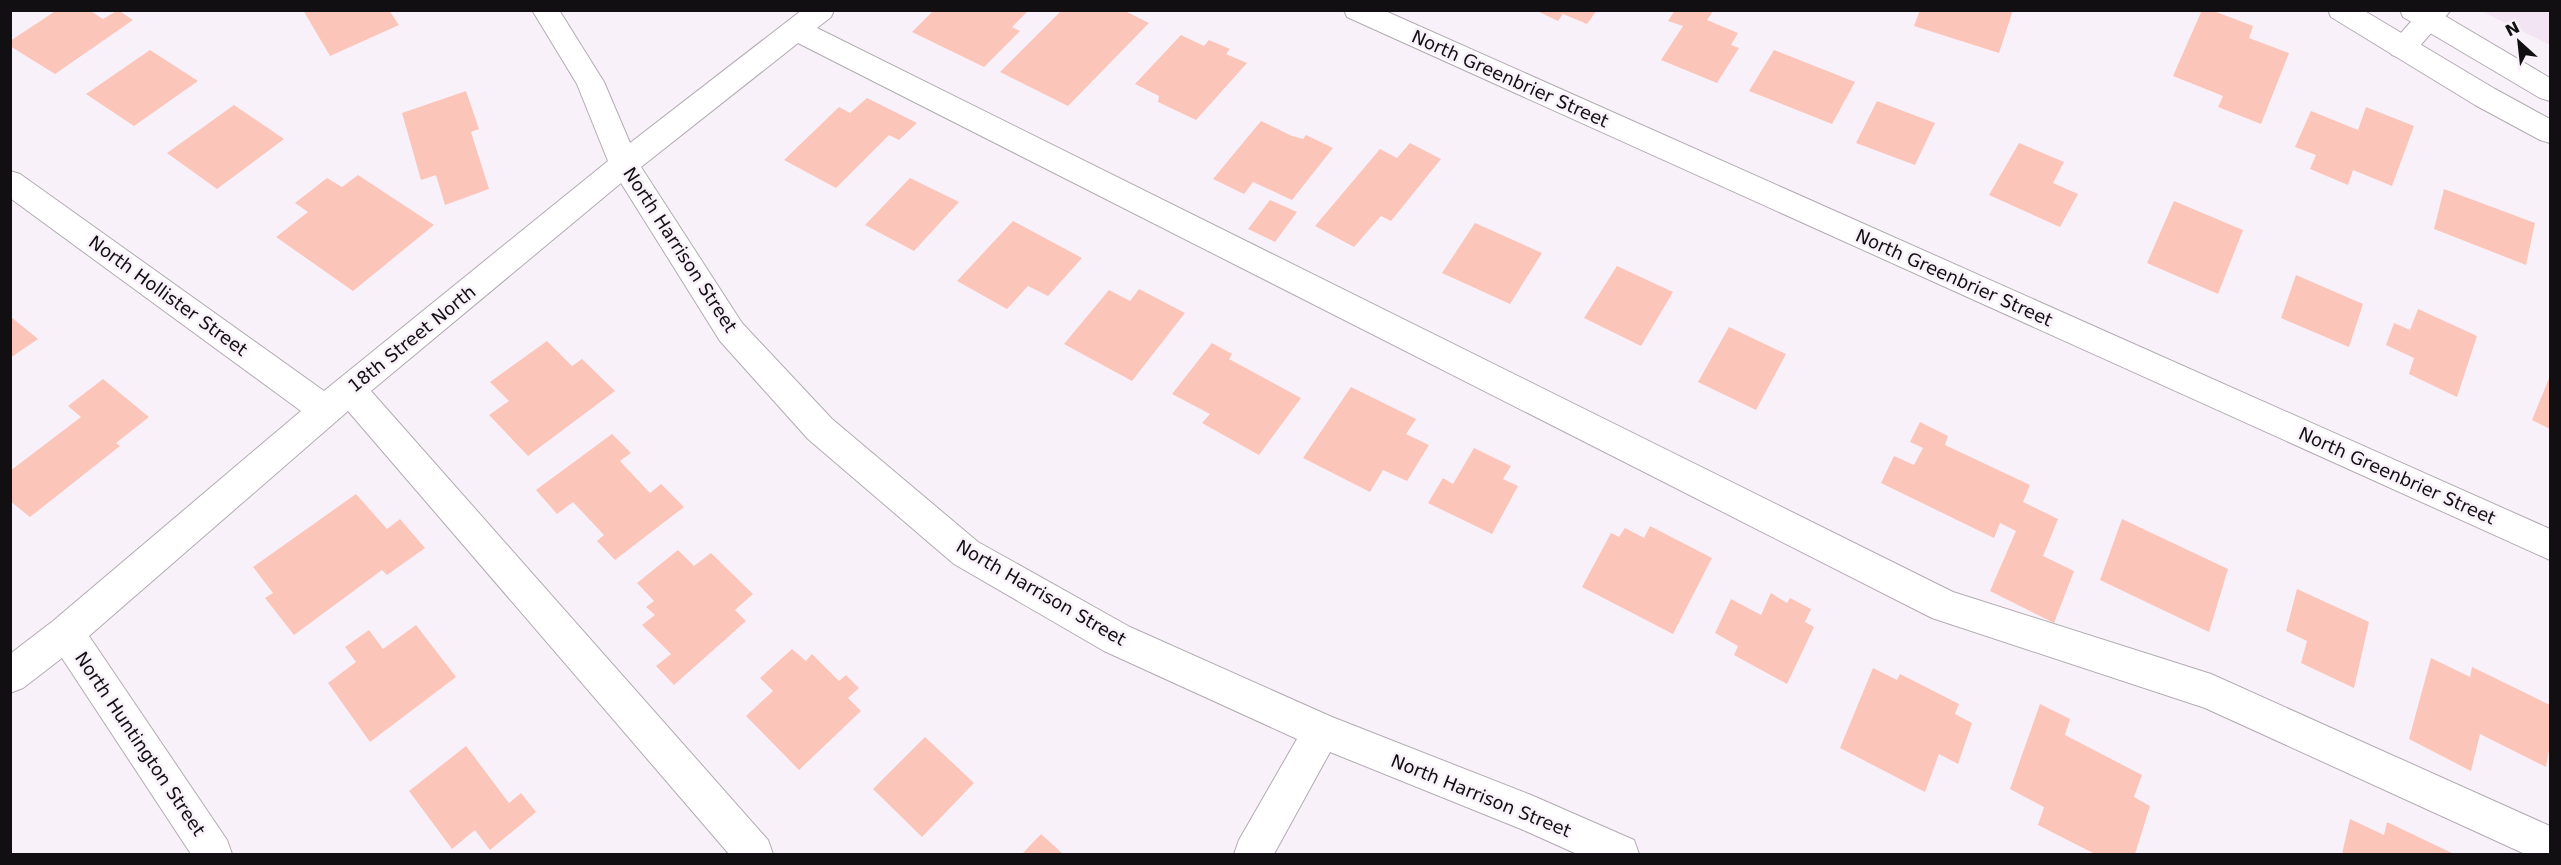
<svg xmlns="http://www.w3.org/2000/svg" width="2561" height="865" viewBox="0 0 2561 865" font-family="'DejaVu Sans',sans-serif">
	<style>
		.built { fill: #f3e4f3 }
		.building { fill: #fcc5ba }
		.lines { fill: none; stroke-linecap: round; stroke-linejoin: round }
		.minor-casing { stroke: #b2abb2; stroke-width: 2 }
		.major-casing { stroke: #b2abb2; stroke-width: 2 }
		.minor { fill: #fff; fill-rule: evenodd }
		.major { fill: #fff; fill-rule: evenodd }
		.labels { text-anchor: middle; stroke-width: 5; stroke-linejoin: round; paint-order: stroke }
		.street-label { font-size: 18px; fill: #120f12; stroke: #f9f1f9 }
	</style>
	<rect width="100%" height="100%" fill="#f9f1f9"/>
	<path class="built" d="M2481,11H2550V45Z"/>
	<path class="building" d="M57,10H89L103,19L118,10L133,20L55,74L10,46V41Z
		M303,10H389L399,25L330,56Z
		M934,10H1029L1012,27L1020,31L984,67L912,32Z
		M1062,10H1123L1149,23L1068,106L1000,72Z
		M1535,10H1597L1587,24L1563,14L1558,21Z
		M1675,10H1714L1707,20L1738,33L1731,45L1739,48L1717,83L1661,60L1683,26L1668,21Z
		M1920,10H2013L1999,53L1914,26Z
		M2202,10H2211L2253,26L2249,38L2289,53L2261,124L2218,107L2223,96L2173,76Z
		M1181,35L1204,46L1209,40L1230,49L1226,54L1247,63L1196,120L1158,102L1159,96L1135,84Z
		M150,50L198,81L134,126L86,94Z
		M1774,50L1855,82L1832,124L1749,91Z
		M466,91L479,129L471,132L489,189L445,205L436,175L421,180L402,113Z
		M867,98L917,123L899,140L889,135L836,188L784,160L839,107L850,113Z
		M1877,101L1935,123L1915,165L1856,143Z
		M234,105L284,139L217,189L167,153Z
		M2366,107L2414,126L2392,186L2353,170L2348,185L2310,169L2316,155L2295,147L2311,111L2358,130Z
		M1261,121L1292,136L1303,139L1306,135L1333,148L1292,200L1253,182L1244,194L1213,179Z
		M1410,143L1441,159L1391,221L1381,216L1354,247L1315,226L1380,149L1397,158Z
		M2019,143L2064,162L2053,183L2078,194L2060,227L1989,195Z
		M358,175L434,225L353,291L276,237L308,212L295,203L327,178L342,187Z
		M910,178L959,202L914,251L865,225Z
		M2444,189L2535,223L2526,265L2434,229Z
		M1270,200L1297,212L1275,242L1248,229Z
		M2174,201L2243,230L2218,294L2147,263Z
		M1013,221L1082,258L1048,296L1028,286L1007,309L957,281Z
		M1475,223L1542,253L1510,304L1442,273Z
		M1617,266L1673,292L1641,346L1584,318Z
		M2296,275L2363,304L2349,347L2281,318Z
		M1139,289L1185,313L1132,381L1064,344L1109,290L1130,301Z
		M2418,309L2477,336L2457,397L2409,374L2414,358L2386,345L2394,323L2410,330Z
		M10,316L38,339L10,358Z
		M1729,327L1786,354L1756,410L1698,382Z
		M547,341L572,366L582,359L615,391L528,456L489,415L509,401L490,382Z
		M1212,343L1232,354L1229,359L1301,398L1259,455L1202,423L1210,414L1172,394Z
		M2550,376V429L2532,420Z
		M103,379L149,417L116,443L120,446L30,517L10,501V471L81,417L68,406Z
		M1351,387L1416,419L1406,434L1429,445L1407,481L1383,470L1370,492L1303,458Z
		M1920,422L1948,436L1945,445L2030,485L2023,502L2058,519L2043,556L2074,571L2054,623L1990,591L2016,531L2000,523L1994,538L1881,483L1894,456L1914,465L1923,448L1910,442Z
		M612,434L631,453L620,461L650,493L661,484L684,507L615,560L597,541L604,535L573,502L557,514L536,490Z
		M1474,448L1511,466L1503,479L1518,486L1492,534L1428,503L1443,478L1453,484Z
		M356,494L387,529L400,519L425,548L387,575L382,570L294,635L265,598L273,593L253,567Z
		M2122,519L2228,569L2209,632L2100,580Z
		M1650,526L1712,558L1673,634L1582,587L1611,533L1619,537L1625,528L1644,538Z
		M678,550L694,566L711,553L753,594L735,610L746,621L674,685L656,666L671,654L642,625L655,615L646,607L654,601L637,583Z
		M2297,589L2369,622L2354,688L2301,663L2307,641L2286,631Z
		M1771,593L1787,603L1790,598L1811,609L1805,622L1814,627L1787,684L1734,655L1738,646L1715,633L1731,599L1761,615Z
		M416,625L456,677L370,742L328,683L356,662L345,647L369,630L383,649Z
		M792,649L806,661L812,654L839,681L846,675L859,688L848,698L861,711L799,770L746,716L773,691L760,678Z
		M2431,658L2470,677L2472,667L2550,705V745L2546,767L2480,734L2471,771L2409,739Z
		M1873,668L1897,680L1900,674L1959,704L1955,714L1972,723L1958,764L1939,754L1925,792L1840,748Z
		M2040,704L2070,719L2065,735L2142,775L2134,797L2150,806L2135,854H2095L2038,825L2044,807L2010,789Z
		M925,737L974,783L922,837L873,789Z
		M466,746L509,803L521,793L536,812L490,850L475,830L452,849L409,791Z
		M2350,819L2384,835L2387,822L2454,854H2342Z
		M1041,834L1063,854H1022Z"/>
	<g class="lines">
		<g class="minor-casing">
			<path id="minor" d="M532,10H559L604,82L630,143L802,10H834L831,17L817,28L1953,592L2211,674L2550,826V854H2525L2205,708L1932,618L798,43L641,167L742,323L832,419L978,542L1130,627L1332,717L1531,795L1634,840L1639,854H1577L1521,829L1330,752L1274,854H1234L1239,840L1297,739L1104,651L954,564L808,439L720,341L621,183L371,391L768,840L773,854H729L348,411L89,636L227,840L232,854H191L62,658L23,688L10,693V654L53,621L301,411L10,198V171L20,174L324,391L608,161L577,84Z
				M1344,10H1383L2550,529V560L1347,17Z
				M2421,10H2451L2412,55L2402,58L2392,55L2388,48Z"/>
		</g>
		<g class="major-casing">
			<path id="major" d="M2328,10H2363L2495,89L2550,119V143L2540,140L2475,105L2331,17Z
				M2400,10H2435L2550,78V101L2540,98L2403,17Z"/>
		</g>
		<use href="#minor" class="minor"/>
		<use href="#major" class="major"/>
	</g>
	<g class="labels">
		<g class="street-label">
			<text transform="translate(1510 79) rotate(24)" y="6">North Greenbrier Street</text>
			<text transform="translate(680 250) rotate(57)" y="6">North Harrison Street</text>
			<text transform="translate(1954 278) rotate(24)" y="6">North Greenbrier Street</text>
			<text transform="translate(168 296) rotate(36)" y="6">North Hollister Street</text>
			<text transform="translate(412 339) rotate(-39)" y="6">18th Street North</text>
			<text transform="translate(2397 476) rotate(24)" y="6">North Greenbrier Street</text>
			<text transform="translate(1041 593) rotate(30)" y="6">North Harrison Street</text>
			<text transform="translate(140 744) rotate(56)" y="6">North Huntington Street</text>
			<text transform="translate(1481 796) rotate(22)" y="6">North Harrison Street</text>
		</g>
	</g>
	<rect width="2561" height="865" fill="none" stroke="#120f12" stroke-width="24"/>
	<g transform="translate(2519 42) rotate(333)" stroke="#f9f1f9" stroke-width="4.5" paint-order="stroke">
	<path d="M0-4.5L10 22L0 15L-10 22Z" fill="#120f12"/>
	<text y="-9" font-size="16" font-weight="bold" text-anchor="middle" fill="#120f12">N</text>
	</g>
</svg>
